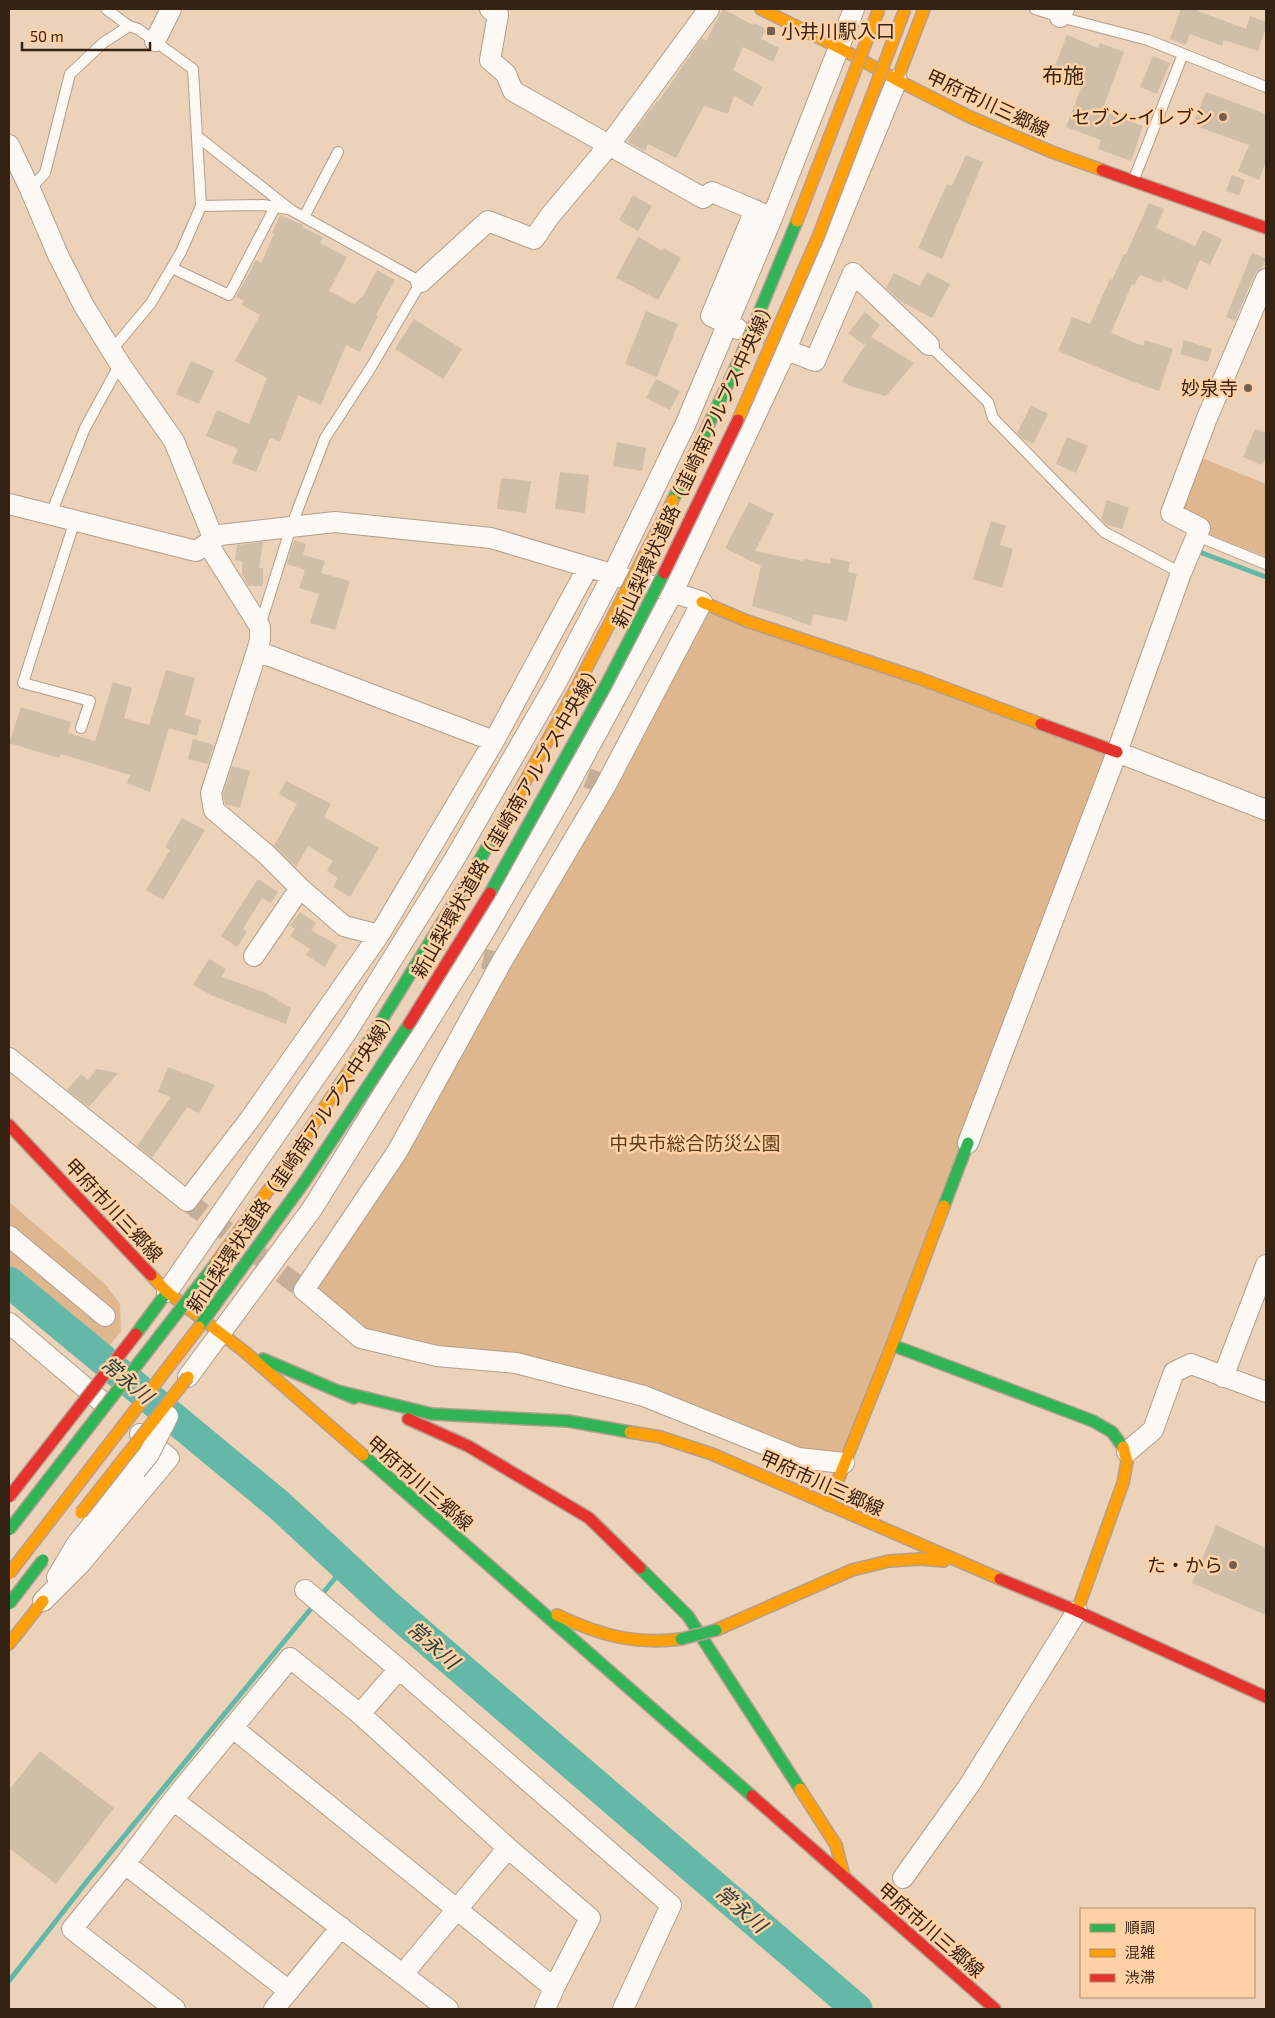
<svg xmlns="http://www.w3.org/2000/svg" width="1275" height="2018" viewBox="0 0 1275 2018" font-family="'Exo 2','Noto Sans JP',sans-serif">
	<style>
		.green { fill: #dfb78f }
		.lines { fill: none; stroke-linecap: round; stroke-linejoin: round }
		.stream { stroke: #63b8a8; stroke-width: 5 }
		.river { stroke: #63b8a8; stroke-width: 31 }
		.building { fill: #cfbfa9 }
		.street-tunnel { stroke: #c6af98; stroke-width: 20; stroke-dasharray: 20 10; stroke-linecap: butt }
		.lane-casing { stroke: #b29f8c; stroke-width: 12 }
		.street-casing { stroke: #b29f8c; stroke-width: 22 }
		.fast-casing { stroke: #b29f8c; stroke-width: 14 }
		.slow-casing { stroke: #b29f8c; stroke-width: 14 }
		.jam-casing { stroke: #b29f8c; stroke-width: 14 }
		.lane { stroke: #fcf8f4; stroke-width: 10 }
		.street { stroke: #fcf8f4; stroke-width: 20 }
		.fast { stroke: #30b455; stroke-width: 11 }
		.slow { stroke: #ff9f0a; stroke-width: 11 }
		.jam { stroke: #e5322d; stroke-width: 11 }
		.street-bridge-casing { stroke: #b29f8c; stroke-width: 22; stroke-linecap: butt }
		.fast-bridge-casing { stroke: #b89e95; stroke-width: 14; stroke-linecap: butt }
		.slow-bridge-casing { stroke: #b89e95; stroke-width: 14; stroke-linecap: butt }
		.jam-bridge-casing { stroke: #b89e95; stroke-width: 14; stroke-linecap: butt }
		.street-bridge { stroke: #fcf8f4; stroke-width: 20 }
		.fast-bridge { stroke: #30b455; stroke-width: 11 }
		.slow-bridge { stroke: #ff9f0a; stroke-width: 11 }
		.jam-bridge { stroke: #e5322d; stroke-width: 11 }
		.poi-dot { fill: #74604c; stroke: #ffd1a5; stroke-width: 2 }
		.labels { text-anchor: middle; stroke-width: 5; stroke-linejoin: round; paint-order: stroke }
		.poi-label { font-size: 19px; fill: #342312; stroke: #ffd1a5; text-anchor: end }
		.street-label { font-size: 19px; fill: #342312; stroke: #ffd1a5 }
		.park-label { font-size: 19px; fill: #5d3d1a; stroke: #ffd1a5 }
		.water-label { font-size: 20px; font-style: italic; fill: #26413d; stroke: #ffd1a5 }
		.quarter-label { font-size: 21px; fill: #342312; stroke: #ffd1a5 }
	</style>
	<rect width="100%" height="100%" fill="#ebd2b9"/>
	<path class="green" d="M1202,458L1266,484V557L1205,533L1209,524L1182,506Z
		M702,602L1117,752L844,1463L644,1396L361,1338L304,1290L397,1152Z
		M9,1202L105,1284L120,1304L121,1331L106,1350L9,1271Z"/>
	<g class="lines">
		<path class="stream" d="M1202,553L1266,577
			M319,1598L345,1566
			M9,1981L88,1880L314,1605"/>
		<path class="river" d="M9,1282L279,1505L387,1605L857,2009"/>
	</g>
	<path class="building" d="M723,9L753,25L754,23L766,29L761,39L779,48L773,62L743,47L733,70L763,87L752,106L734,96L728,114L704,106L676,158L648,144L645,151L628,142L631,135L657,101L658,102L702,38L706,41Z
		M1181,9H1199L1198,11L1246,29L1250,16L1266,22V27L1258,51L1224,40L1222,46L1190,34L1186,45L1170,39Z
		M1067,35L1098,48L1100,43L1124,52L1102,111L1143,126L1131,161L1098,149L1101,140L1066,127L1081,88L1051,76Z
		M1153,56L1170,63L1157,94L1140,87Z
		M1206,92L1266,114V162L1259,180L1238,171L1249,145L1193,125Z
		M966,155L983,162L942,259L918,248L947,184L952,186Z
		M1232,175L1245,180L1239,195L1226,191Z
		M633,195L652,206L638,231L619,220Z
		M1149,203L1164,209L1156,228L1195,246L1203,230L1222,239L1210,265L1200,260L1187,290L1163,279L1161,283L1140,275L1134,285L1132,284L1111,333L1143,346L1145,340L1173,349L1159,391L1131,381L1058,351L1072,317L1090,324L1110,279L1112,280L1124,254H1126Z
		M280,215L303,225L302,227L323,237L320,243L347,257L329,291L354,304L363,296L377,270L395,280L376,315L378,316L360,352L346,345L321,405L298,395L280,442L270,438L256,472L232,463L238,449L206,436L217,410L249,424L267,378L235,361L260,315L242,305L244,301L236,297L256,260L261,263L274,234L272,233Z
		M638,237L663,251L664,248L681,258L658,300L616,278Z
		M1252,253L1266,258L1262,268L1255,274L1235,321L1226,317Z
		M927,272L950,284L932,318L900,301L886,288L894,273L920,286Z
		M646,311L678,324L657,377L625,364Z
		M865,312L880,325L871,337L914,363L886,396L850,386L842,381L867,342L864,345L848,333Z
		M414,319L462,349L443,379L395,349Z
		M1184,340L1212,349L1208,362L1180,354Z
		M191,361L214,371L199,404L176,394Z
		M656,379L680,391L670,410L646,398Z
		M1031,405L1048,414L1033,444L1022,438L1017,433Z
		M1255,429L1266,433V456L1262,465L1243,457Z
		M1067,437L1088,446L1076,473L1056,464Z
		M617,442L646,448L642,471L613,466Z
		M560,472L589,475L585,513L555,509Z
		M501,478L531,481L526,513L497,509Z
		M1107,500L1129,508L1122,529L1106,524L1101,519Z
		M749,502L774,514L755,551L803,561L804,559L830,564L831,558L850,562L848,572L857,574L847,621L813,614L811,626L792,619V618L752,606L761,566L725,548Z
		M991,521L1006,526L1000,545L1013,549L1002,588L973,579Z
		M294,540L306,544L303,555L325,561L321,573L350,581L335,630L310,623L319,594L299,588L305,570L287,564Z
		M263,542L259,568H263V586H248L242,575V561L235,560L237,545Z
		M166,670L195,678L185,715L201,720L197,736L169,728L150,792L127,783L130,775L61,754L59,758L9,743L21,707L71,722L68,733L95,741L113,682L132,688L124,718L149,725Z
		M193,739L214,745L208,764L188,759Z
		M232,766L250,771L240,808L225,804L223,794Z
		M286,781L331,804L324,817L379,848L350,897L333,887L338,878L327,871L333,861L308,846L296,867L274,846L297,804L279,794Z
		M182,818L205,830L163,900L146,890L170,850L165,847Z
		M258,879L278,892L271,903L262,898L243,929L247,932L237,947L221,936Z
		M300,912L316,923L311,930L337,945L325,967L306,955L310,949L290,936L295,929L290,926Z
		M209,959L226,969L222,977L266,993L291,1008L286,1024L213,996L193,985Z
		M168,1067L215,1085L199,1113L187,1107L152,1158L137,1146L171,1097L158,1092Z
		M97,1069L118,1073L89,1107L67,1090L81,1074L88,1080Z
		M1216,1525L1266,1548V1615L1192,1583Z
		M40,1751L114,1808L56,1884L9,1848V1790Z"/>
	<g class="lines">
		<path class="street-tunnel" d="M559,767L606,785
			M454,952L501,963
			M187,1201L229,1233
			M258,1255L304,1290"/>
		<g class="lane-casing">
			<path id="lane" d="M106,9L129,26
				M1035,9L1060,17L1148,40L1266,87
				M198,137L291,210L421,282L370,369L325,438L291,527L260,626
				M1134,179L1183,54
				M30,189L45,173L70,74L103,43L129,26L138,29L193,69L201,206
				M304,217L338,152
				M172,268L229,295L275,207
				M929,345L988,402L993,418L1104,532L1181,573
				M111,351L151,303L181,252L201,206L263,205L288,209
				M51,514L85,428L120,364
				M75,520L23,683L90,701L81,728
				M1197,536L1266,564"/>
		</g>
		<g class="street-casing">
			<path id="street" d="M490,9L498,15L490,60L506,74L513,91L703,198L712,192L766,215
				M1060,17L1064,9
				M155,41L171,9
				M9,145L30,189L58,255L84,306L120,364L174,441L214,540
				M421,282L488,221L534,239L549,217L610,144L709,9
				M738,329L711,316L755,210
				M774,345L815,361L853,273L929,345
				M9,504L196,551L220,535L335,522L491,538L588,567L494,741L379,935
				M588,567L673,592L702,602L606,785L501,963L397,1152L304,1290L361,1338L437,1356L516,1363L644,1396L798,1458L844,1463
				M257,651L494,741
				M1117,752L1266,810
				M254,956L300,888
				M9,1058L187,1201L250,1119L379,935L344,926L300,888L266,854L214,810L211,793L257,651L260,640V627L208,544
				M968,1143L1117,752L1181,573L1200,528L1171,513L1207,418L1266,279
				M9,1236L105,1316
				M167,1292L348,1030L454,860L556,683L613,574L686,423L772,218L854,9
				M9,1323L101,1401
				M188,1377L312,1209L482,935L562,797L673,592L786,350L897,80
				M1223,1377L1266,1265
				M1127,1452L1153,1430L1174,1372L1191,1364L1266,1392
				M57,1577L76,1545L136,1470
				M305,1590L399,1669
				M43,1601L80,1564L169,1458L140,1434
				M360,1714L399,1669L671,1905L623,2009
				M233,1728L554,1988
				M173,1800L125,1864L72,1929L175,2009
				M125,1864L289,1991
				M903,1878L970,1784L1077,1611
				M403,1974L508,1848
				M274,2009L341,1927
				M448,2009L173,1800L290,1658L360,1714L508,1848L590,1918L554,1988L545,2009"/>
		</g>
		<g class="fast-casing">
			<path id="fast" d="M944,1206L968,1143
				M136,1334L167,1292
				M892,1345L1093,1421L1112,1432L1123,1447
				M263,1359L354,1398
				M338,1391L432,1414L568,1421L630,1432
				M363,1455L752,1796
				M640,1568L688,1616L800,1789"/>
		</g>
		<g class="slow-casing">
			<path id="slow" d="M761,9L840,48L897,80L970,117L1052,152L1102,170
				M897,80L924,9
				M702,602L747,621L921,679L1041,724
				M151,1275L167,1292L245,1352L363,1455
				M630,1432L660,1437L712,1454L1000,1579
				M828,1505L892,1345L944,1206
				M1077,1611L1123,1483L1127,1462L1123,1447
				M557,1615C599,1635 635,1645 681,1639
				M716,1630L852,1570L889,1561L920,1559L944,1561
				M9,1644L43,1601
				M800,1789L836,1845L844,1876"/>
		</g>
		<g class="jam-casing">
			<path id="jam" d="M1102,170L1266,228
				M1041,724L1117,752
				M9,1125L151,1275
				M408,1419L468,1446L589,1518L640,1568
				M1000,1579L1077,1611L1266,1697
				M752,1796L995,2009"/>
		</g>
		<use href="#lane" class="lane"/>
		<use href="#street" class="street"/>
		<use href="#fast" class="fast"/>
		<use href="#slow" class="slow"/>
		<use href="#jam" class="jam"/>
		<g class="street-bridge-casing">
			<path id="street-bridge" d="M136,1470L149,1454L168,1416"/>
		</g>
		<g class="fast-bridge-casing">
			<path id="fast-bridge" d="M673,500L742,354L797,221
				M490,893L606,685L664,573
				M367,1044L459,895L516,798
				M199,1327L305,1181L409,1024
				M9,1530L216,1263
				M9,1604L43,1560
				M681,1639L716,1630"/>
		</g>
		<g class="slow-bridge-casing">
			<path id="slow-bridge" d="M797,221L879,9
				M738,420L818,237L905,9
				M516,798L580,681L673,500
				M216,1263L282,1171L367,1044
				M81,1513L188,1377
				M9,1574L199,1327"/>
		</g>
		<g class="jam-bridge-casing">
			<path id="jam-bridge" d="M664,573L738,420
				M409,1024L490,893
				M9,1497L136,1334"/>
		</g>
		<use href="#street-bridge" class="street-bridge"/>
		<use href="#fast-bridge" class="fast-bridge"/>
		<use href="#slow-bridge" class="slow-bridge"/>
		<use href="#jam-bridge" class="jam-bridge"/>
	</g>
	<g class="poi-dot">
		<rect x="766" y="26" width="10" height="10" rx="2.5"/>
		<circle cx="1223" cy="117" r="5"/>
		<circle cx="1248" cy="388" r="5"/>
		<circle cx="1233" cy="1565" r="5"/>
	</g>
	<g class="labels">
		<g class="poi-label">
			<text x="781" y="38" text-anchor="start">小井川駅入口</text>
			<text x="1213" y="124">セブン-イレブン</text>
			<text x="1238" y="395">妙泉寺</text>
			<text x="1223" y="1572">た・から</text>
		</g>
		<g class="street-label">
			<text transform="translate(988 103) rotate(25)" y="7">甲府市川三郷線</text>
			<text transform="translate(694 463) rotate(-65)" y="7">新山梨環状道路（韮崎南アルプス中央線）</text>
			<text transform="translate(507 820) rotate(-60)" y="7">新山梨環状道路（韮崎南アルプス中央線）</text>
			<text transform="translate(292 1161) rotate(-56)" y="7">新山梨環状道路（韮崎南アルプス中央線）</text>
			<text transform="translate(114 1210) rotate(47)" y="7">甲府市川三郷線</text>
			<text transform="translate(420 1483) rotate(41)" y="7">甲府市川三郷線</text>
			<text transform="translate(822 1483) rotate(24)" y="7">甲府市川三郷線</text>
			<text transform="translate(931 1930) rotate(41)" y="7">甲府市川三郷線</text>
		</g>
		<g class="park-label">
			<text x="695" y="1150">中央市総合防災公園</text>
		</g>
		<g class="water-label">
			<text transform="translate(127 1380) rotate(40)" y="7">常永川</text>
			<text transform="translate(433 1645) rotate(41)" y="7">常永川</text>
			<text transform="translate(741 1909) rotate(41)" y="7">常永川</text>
		</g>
		<g class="quarter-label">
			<text x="1063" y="83">布施</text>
		</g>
	</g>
	<rect width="1275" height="2018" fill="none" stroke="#342312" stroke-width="20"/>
	<rect x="1080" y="1908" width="175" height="90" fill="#ffd1a5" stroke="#ae8b6a"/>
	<rect x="1090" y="1924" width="25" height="8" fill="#30b455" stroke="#ae8b6a"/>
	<text x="1125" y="1933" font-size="15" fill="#342312">順調</text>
	<rect x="1090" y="1949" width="25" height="8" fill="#ff9f0a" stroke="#ae8b6a"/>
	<text x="1125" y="1958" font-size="15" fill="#342312">混雑</text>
	<rect x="1090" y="1974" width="25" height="8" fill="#e5322d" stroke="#ae8b6a"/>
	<text x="1125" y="1983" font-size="15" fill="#342312">渋滞</text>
	<path d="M22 42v8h128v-8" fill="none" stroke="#342312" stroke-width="2.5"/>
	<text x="30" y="42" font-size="15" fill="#342312" stroke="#ffd1a5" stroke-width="4" paint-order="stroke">50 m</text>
</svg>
